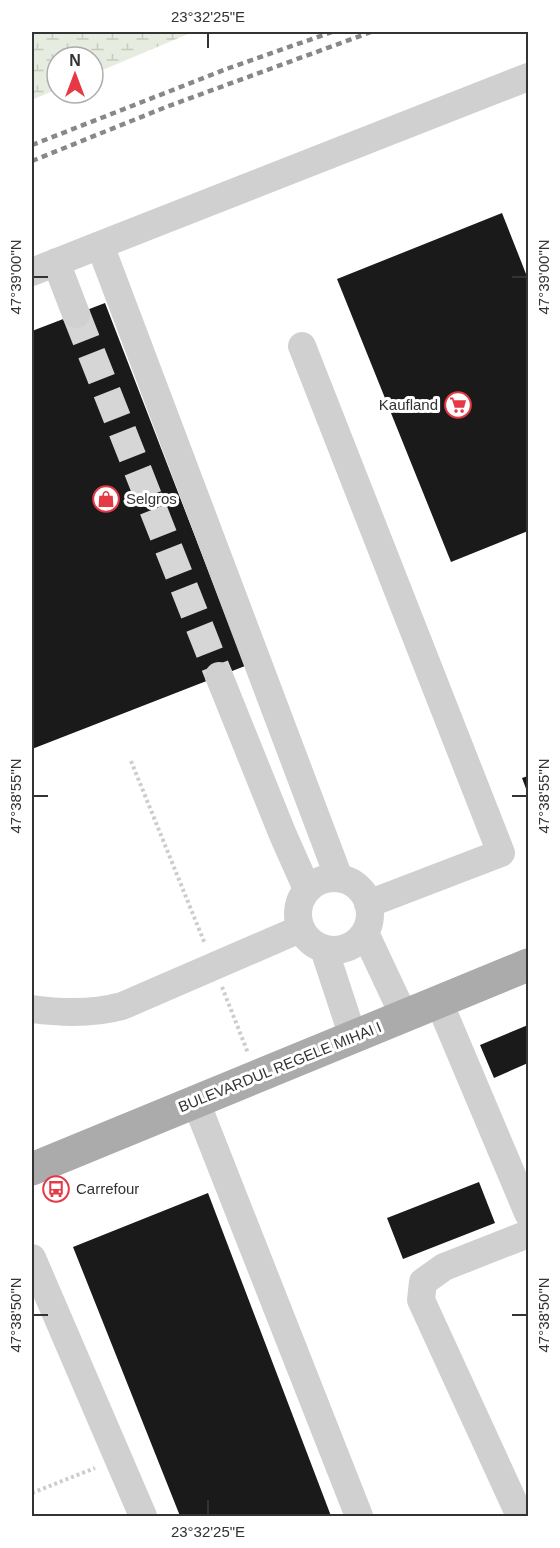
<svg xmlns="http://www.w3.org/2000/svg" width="560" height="1548" viewBox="0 0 560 1548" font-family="Arial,sans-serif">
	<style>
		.wetland { fill: url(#wetland-marsh) }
		.building { fill: #1a1a1a }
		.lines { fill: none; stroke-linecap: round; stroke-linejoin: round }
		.minor-tunnel { stroke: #d6d6d6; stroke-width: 28; stroke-dasharray: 28 14; stroke-linecap: butt }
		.path { stroke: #cdcdcd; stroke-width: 4; stroke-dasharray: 3 3; stroke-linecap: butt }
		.minor { stroke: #d0d0d0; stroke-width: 28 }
		.major { stroke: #ababab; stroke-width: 33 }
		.rail { stroke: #888; stroke-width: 4.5; stroke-dasharray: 6 4.5; stroke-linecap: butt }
		.ticks { fill: none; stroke: #333; stroke-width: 2 }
		.labels { text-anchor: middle; stroke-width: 6; stroke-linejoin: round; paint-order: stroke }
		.poi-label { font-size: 15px; fill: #333; stroke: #fff; text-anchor: start }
		.street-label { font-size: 15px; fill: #333; stroke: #fff }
		.neatline { fill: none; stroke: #333; stroke-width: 2 }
		.ticks-label { font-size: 15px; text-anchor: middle; fill: #333 }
	</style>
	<defs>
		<pattern id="wetland-marsh" width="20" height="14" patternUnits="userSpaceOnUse" patternTransform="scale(1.5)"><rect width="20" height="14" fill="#e6ecdf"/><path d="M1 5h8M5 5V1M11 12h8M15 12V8" fill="none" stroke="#c6cbc0"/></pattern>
	</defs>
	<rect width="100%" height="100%" fill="#fff"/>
	<path class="wetland" d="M32,32H193L93,74V57H57V89L32,100Z"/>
	<path class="building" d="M502,213L528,279V531L451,562L337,279Z
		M105,303L245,666L32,749V331Z
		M528,776V794L522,778Z
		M528,1025V1063L494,1078L480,1045Z
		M479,1182L495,1223L403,1259L387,1218Z
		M208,1193L331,1516H180L73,1247Z"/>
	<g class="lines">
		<path class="minor-tunnel" d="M76,314L219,676"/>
		<path class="path" d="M131,761L205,944
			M222,987L248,1053
			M32,1493L95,1468"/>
		<path class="minor" d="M100,245L528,77
			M56,262L76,314
			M32,272L100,245L339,878
			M302,346L501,853L368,904
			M219,676L283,835L307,889
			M298 914a36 36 0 1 1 72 0a36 36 0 1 1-72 0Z
			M365,933L404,1016
			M324,949L353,1037
			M439,1002L528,1213
			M32,1009C61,1013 93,1014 122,1006L300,929
			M196,1102L359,1516
			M32,1258L143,1516
			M520,1516L421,1300L423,1282L444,1267L528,1234"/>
		<path class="major" d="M32,1169L528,965"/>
		<path class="rail" d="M32,145L229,68L332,32
			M32,161L166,107L371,32"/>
	</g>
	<path class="ticks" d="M208,33V48M33,277H48M512,277H527M33,796H48M512,796H527M33,1315H48M512,1315H527M208,1500V1515"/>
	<defs>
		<g id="supermarket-ring" transform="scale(1.35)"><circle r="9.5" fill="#fff" stroke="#e63946" stroke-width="1.5"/><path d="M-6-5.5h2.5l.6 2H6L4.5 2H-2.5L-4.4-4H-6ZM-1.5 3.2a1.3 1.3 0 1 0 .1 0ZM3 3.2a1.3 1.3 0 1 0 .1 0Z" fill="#e63946"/></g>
		<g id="shop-ring" transform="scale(1.35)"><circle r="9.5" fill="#fff" stroke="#e63946" stroke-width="1.5"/><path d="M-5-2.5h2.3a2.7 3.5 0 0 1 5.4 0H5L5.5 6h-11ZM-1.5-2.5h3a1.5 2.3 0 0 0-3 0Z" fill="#e63946"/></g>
		<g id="bus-ring" transform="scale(1.35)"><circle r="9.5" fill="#fff" stroke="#e63946" stroke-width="1.5"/><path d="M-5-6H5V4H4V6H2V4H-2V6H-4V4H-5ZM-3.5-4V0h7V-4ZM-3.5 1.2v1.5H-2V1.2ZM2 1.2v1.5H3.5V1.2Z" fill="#e63946"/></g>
	</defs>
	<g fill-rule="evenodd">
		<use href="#supermarket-ring" x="458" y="405"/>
		<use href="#shop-ring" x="106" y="499"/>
		<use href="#bus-ring" x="56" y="1189"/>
	</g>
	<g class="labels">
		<g class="poi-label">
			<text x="438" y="410" text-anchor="end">Kaufland</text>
			<text x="126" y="504">Selgros</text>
			<text x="76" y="1194">Carrefour</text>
		</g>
		<g class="street-label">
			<text transform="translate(280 1067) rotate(-22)" y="5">BULEVARDUL REGELE MIHAI I</text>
		</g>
	</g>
	<rect width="560" height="1548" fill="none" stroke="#ffffff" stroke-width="66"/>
	<g transform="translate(75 75)"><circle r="28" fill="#ffffff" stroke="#adadad" stroke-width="1.5"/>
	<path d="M0-4.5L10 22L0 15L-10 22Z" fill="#e63946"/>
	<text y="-9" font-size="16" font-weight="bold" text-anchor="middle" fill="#333333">N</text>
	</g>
	<rect x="33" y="33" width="494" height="1482" class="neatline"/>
	<g class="ticks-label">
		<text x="208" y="22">23°32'25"E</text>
		<text transform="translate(16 277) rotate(-90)" y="5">47°39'00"N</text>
		<text transform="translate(544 277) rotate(-90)" y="5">47°39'00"N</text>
		<text transform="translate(16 796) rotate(-90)" y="5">47°38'55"N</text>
		<text transform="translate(544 796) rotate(-90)" y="5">47°38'55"N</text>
		<text transform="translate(16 1315) rotate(-90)" y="5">47°38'50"N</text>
		<text transform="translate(544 1315) rotate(-90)" y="5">47°38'50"N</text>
		<text x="208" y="1537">23°32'25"E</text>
	</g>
</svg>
